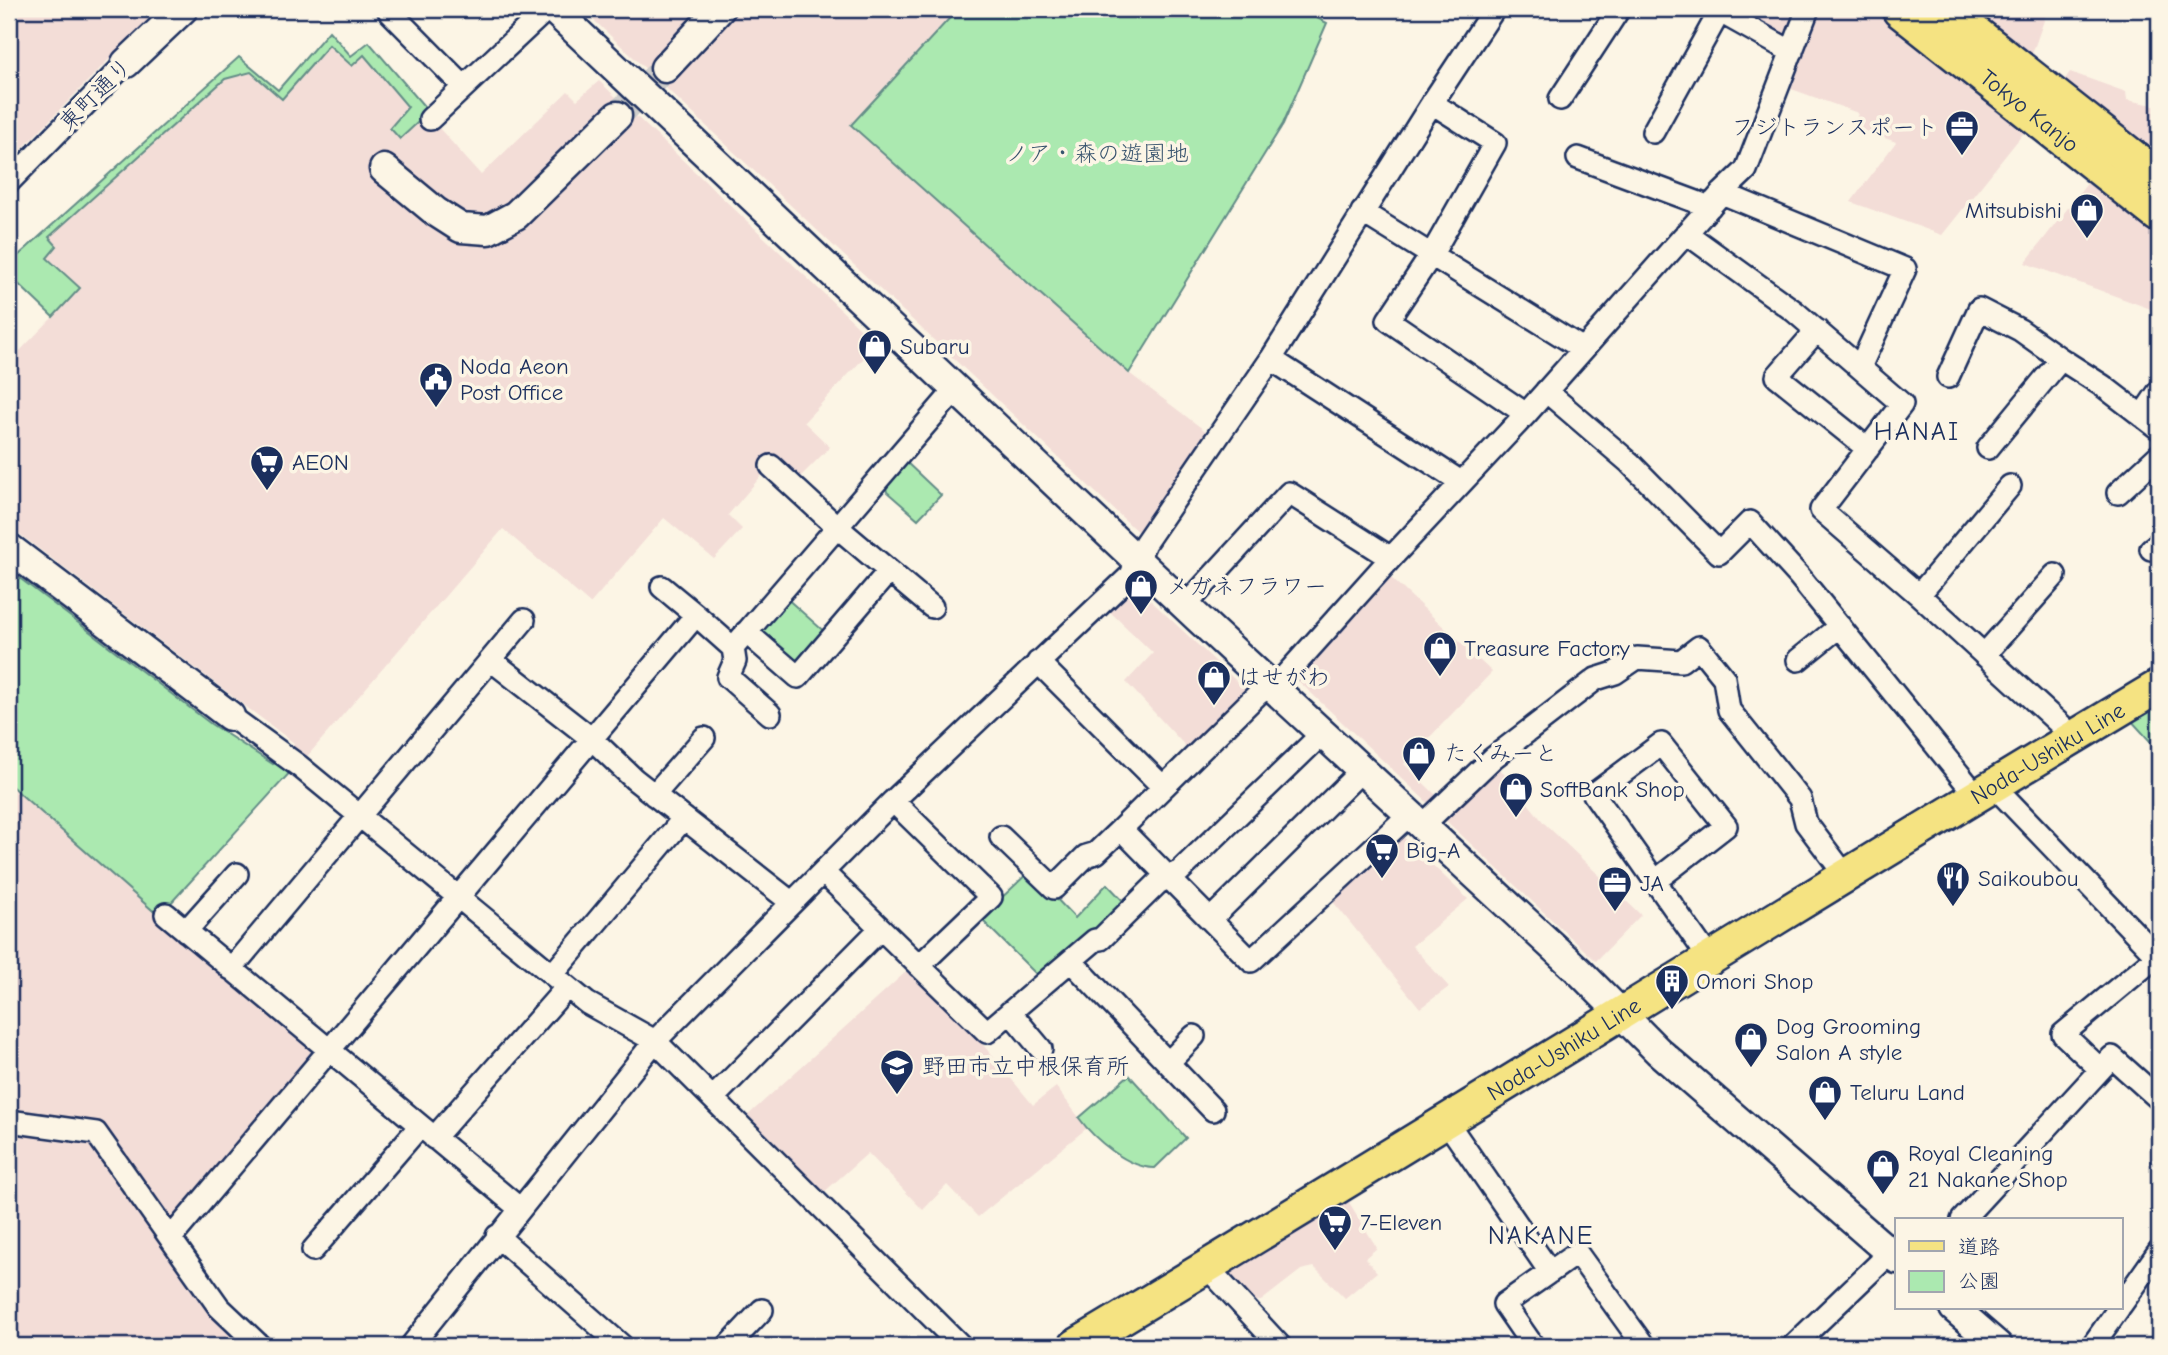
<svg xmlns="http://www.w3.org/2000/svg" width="2168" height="1355" viewBox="0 0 2168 1355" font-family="'Comic Neue','Klee One',sans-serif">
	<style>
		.built { fill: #f3ddd7 }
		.green { fill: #abe9b0; stroke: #638c87; stroke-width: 2 }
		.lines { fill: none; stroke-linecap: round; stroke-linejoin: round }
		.secondary-tunnel { stroke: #cfcdca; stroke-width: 28; stroke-dasharray: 28 14; stroke-linecap: butt }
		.street-casing { stroke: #1b2f5e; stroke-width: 26 }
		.secondary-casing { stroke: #1b2f5e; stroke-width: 33 }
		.primary-casing { stroke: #1b2f5e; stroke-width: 37 }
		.highway-casing { stroke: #1b2f5e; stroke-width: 42 }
		.street { stroke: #fcf5e5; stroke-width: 21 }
		.secondary { stroke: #fcf5e5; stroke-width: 28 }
		.primary { stroke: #f5e382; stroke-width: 32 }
		.highway { stroke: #f5e382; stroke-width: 37 }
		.labels { text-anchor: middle; stroke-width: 7; stroke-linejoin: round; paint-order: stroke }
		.street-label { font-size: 23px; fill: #1b2f5e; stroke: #fcf5e5 }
		.poi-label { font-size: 23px; fill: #1b2f5e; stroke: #fcf5e5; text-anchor: start }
		.park-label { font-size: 23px; fill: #38546e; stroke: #fcf5e5 }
		.quarter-label { font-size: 26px; letter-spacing: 2px; fill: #1b2f5e; stroke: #fcf5e5 }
	</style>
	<rect width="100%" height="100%" fill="#fcf5e5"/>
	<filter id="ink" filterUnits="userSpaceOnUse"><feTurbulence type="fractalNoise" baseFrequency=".0143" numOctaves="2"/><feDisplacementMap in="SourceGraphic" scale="14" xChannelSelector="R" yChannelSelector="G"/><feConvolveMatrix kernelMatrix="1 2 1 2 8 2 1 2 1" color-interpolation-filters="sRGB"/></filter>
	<g filter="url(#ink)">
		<path class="built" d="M9,9H158L9,162Z
			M582,9H1299L1327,23L1283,124L1129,373L1212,436L1142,536Z
			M1736,9H1801L1788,44Z
			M1814,9H1873L2026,130L1942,235L1851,202L1896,142L1854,127L1858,113L1786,87Z
			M1970,9H2048L2031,57Z
			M329,31L351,56L369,42L431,119L481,175L568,91L577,100L599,81L877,344L804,422L830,447L796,481L773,462L728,515L742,529L714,559L664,518L590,604L503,529L304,760L289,749L294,743L9,526V362L53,317L9,275V264L239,57L278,90Z
			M2070,72L2126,92L2127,100L2159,106V158L2063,82Z
			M2089,181L2159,237V312L2025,263Z
			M1388,575L1492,672L1404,764L1441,800L1428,803L1293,676Z
			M1131,582L1249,693L1190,751L1126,682L1153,653L1105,607Z
			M1496,764L1544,823L1641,915L1596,961L1441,816Z
			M9,784L159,916L320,1052L176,1224H169L100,1126L9,1114Z
			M1400,834L1468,899L1412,946L1449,987L1420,1008L1330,898Z
			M908,970L984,1046L1033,1105L1056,1087L1087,1128L978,1217L947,1185L923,1210L868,1153L823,1193L746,1117Z
			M9,1129L92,1140L251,1346H9Z
			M1347,1199L1377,1248L1365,1258L1377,1272L1345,1298L1314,1267L1301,1270L1261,1301L1241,1300L1220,1276Z"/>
		<path class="green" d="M958,9H1299L1327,23L1283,124L1129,373L851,125Z
			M329,31L351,56L369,42L429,112L400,139L390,128L408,107L364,55L352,66L329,45L282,99L251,72L225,79L49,237L57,246L47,258L80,288L53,317L9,275V264L239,57L278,90Z
			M904,460L941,495L918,519L887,492L885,483Z
			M9,570L211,724L273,764L281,760L294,768L159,916L9,784Z
			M785,597L827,634L800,666L754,632Z
			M2159,701V751L2129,718Z
			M1030,871L1075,918L1107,884L1127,905L1039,977L980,918Z
			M1129,1075L1186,1138L1155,1168C1128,1168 1095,1140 1079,1118Z"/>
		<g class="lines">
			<path class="secondary-tunnel" d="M617,116L665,68"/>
			<g class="street-casing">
				<path id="street" d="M1715,9L1792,52
					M389,11L464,87
					M1560,99L1619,9
					M1432,103L1495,143L1432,254L1388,320L1526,414
					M430,119L547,9
					M1653,132L1720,11
					M1578,158L1710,207
					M9,182L126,63
					M1722,193L1905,269L1860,367
					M1362,212L1583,349
					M1686,233L1794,311L1902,404L1821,510L1919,595L2074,737
					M1817,330L1777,376L1868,449
					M1271,359L1461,482
					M1948,377L1979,309L2020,330L2061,359
					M1546,391L1630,463L1719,553L1750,522L1799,576L1976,795
					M2142,416L2159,391
					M1988,448L2061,359L2103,386L2159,429
					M771,466L837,527L932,607
					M2118,493L2159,455
					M2151,549L2159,543
					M662,587L696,615
					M1919,595L2010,486
					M1185,606L1289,493L1391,558
					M746,632L798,677L889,571
					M733,648L735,661L728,677L770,714
					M1984,655L2055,575
					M491,660L592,739L634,779L791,902
					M1798,660L1840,626
					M1038,662L1163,787
					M230,716L299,766L587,1003L655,1041L961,1346
					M1993,785L2157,956L2063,1034L2100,1069
					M654,795L704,738
					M893,801L991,897L919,966
					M1410,814L1251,961L1121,829L1258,694L1284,677L1391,558L1526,414L1722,193L1746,170L1808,9
					M1423,825L1493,758L1596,679L1615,673L1637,658L1681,661L1699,647L1724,678L1729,710L1800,799L1806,823L1845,875
					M1001,837L1054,888L1086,856L1096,853L1121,829
					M823,872L987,1032L1095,940L1101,939L1158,883L1180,871L1323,733
					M1654,882L1726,826L1661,744L1594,794L1709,958
					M166,914L519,1208
					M1211,919L1363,769
					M186,931L237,874
					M1071,961L1213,1110
					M231,969L524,620
					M553,974L684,818
					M1010,1012L1041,1049
					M1168,1063L1194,1036
					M713,1098L880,929
					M9,1121L96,1133L219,1307L260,1346
					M1447,1122L1550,1272
					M434,1138L567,987
					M1962,1220L2112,1057L2159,1099
					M497,1236L622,1346
					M171,1238L696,615L733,648L956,389
					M313,1250L419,1127
					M1207,1267L1280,1346
					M2121,1305L2159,1251
					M411,1346L655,1041L893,801L1131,575L1145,543L1271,359L1432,103L1494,9
					M728,1346L762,1310
					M1533,1346L1504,1304L1577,1253L1644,1346
					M1793,1346L1890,1253
					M2092,1346L2119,1308"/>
			</g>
			<g class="secondary-casing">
				<path id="secondary" d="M553,9L1198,618L1579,971L1658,1051L1897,1259
					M126,63L183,9
					M665,68L720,9
					M384,169L436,212L461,228L488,230L516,215L617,116
					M9,548L230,716
					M1954,1308L1998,1346"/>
			</g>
			<g class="primary-casing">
				<g id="primary">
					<path id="s1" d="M1075,1346C1438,1129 1796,903 2159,686"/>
				</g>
			</g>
			<g class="highway-casing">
				<g id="highway">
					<path id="s2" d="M1901,9L2159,213"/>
					<path d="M1942,9L2159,180"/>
				</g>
			</g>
			<use href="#street" class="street"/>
			<use href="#secondary" class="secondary"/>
			<use href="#primary" class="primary"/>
			<use href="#highway" class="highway"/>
		</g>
	</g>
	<defs>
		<g id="office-pin" transform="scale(1.75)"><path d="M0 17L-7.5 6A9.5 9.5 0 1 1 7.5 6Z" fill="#1b2f5e" stroke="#fcf5e5"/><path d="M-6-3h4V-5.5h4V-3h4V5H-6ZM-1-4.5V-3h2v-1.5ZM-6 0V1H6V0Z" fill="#fff"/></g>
		<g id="shop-pin" transform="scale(1.75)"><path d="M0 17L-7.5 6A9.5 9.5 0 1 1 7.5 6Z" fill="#1b2f5e" stroke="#fcf5e5"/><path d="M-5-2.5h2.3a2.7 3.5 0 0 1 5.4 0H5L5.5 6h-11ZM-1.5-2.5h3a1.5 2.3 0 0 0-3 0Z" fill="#fff"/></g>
		<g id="civic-pin" transform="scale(1.75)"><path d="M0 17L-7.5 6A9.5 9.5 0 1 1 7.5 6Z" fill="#1b2f5e" stroke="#fcf5e5"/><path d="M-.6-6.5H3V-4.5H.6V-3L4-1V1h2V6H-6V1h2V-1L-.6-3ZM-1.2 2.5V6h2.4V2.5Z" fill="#fff"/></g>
		<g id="supermarket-pin" transform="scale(1.75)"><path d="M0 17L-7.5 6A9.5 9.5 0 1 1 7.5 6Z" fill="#1b2f5e" stroke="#fcf5e5"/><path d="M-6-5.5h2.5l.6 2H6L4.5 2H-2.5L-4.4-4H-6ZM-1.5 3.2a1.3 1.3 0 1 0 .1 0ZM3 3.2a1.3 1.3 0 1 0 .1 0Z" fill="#fff"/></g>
		<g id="restaurant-pin" transform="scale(1.75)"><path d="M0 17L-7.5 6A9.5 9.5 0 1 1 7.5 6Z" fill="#1b2f5e" stroke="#fcf5e5"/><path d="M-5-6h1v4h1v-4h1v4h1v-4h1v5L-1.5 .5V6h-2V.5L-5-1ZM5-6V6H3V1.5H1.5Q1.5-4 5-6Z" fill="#fff"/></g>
		<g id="building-pin" transform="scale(1.75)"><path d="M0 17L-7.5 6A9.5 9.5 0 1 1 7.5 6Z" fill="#1b2f5e" stroke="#fcf5e5"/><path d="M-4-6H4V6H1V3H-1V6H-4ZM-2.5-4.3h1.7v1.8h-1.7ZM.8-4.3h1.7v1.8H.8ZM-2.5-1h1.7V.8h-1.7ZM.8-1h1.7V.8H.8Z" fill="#fff"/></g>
		<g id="school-pin" transform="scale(1.75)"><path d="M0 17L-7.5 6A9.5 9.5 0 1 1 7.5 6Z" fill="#1b2f5e" stroke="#fcf5e5"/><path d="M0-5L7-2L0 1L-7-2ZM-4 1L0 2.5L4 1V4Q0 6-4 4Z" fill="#fff"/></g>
	</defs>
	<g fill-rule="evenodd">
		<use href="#office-pin" x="1962" y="127"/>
		<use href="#shop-pin" x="2087" y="210"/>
		<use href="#shop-pin" x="875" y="346"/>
		<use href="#civic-pin" x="436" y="379"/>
		<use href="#supermarket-pin" x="267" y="462"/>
		<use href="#shop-pin" x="1141" y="586"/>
		<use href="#shop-pin" x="1440" y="648"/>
		<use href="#shop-pin" x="1214" y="677"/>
		<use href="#shop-pin" x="1419" y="753"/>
		<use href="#shop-pin" x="1516" y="789"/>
		<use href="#supermarket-pin" x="1382" y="850"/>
		<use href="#restaurant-pin" x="1953" y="878"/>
		<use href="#office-pin" x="1615" y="883"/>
		<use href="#building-pin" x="1672" y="981"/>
		<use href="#shop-pin" x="1751" y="1039"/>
		<use href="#school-pin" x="897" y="1066"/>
		<use href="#shop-pin" x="1825" y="1092"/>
		<use href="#shop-pin" x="1883" y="1166"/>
		<use href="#supermarket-pin" x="1335" y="1222"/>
	</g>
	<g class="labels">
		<g class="street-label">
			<text transform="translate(95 94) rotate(-45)" y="8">東町通り</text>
			<text dy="8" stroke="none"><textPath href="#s2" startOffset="164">Tokyo Kanjo</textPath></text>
			<text dy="8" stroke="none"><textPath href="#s1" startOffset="1139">Noda-Ushiku Line</textPath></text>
			<text dy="8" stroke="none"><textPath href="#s1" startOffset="572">Noda-Ushiku Line</textPath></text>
		</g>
		<g class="poi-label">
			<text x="1938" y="135" text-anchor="end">フジトランスポート</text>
			<text x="2062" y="218" text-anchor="end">Mitsubishi</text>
			<text x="900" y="354">Subaru</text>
			<text x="460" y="374">Noda Aeon<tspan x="460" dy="26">Post Office</tspan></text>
			<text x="292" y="470">AEON</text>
			<text x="1166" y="594">メガネフラワー</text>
			<text x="1464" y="656">Treasure Factory</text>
			<text x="1238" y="685">はせがわ</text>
			<text x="1444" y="761">たくみーと</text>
			<text x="1540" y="797">SoftBank Shop</text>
			<text x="1406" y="858">Big-A</text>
			<text x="1978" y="886">Saikoubou</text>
			<text x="1640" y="891">JA</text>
			<text x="1696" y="989">Omori Shop</text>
			<text x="1776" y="1034">Dog Grooming<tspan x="1776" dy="26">Salon A style</tspan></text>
			<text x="922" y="1074">野田市立中根保育所</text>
			<text x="1850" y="1100">Teluru Land</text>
			<text x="1908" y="1161">Royal Cleaning<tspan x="1908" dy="26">21 Nakane Shop</tspan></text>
			<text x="1360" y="1230">7-Eleven</text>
		</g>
		<g class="park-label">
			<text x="1097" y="161">ノア・森の遊園地</text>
		</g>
		<g class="quarter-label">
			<text x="1917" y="440">HANAI</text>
			<text x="1541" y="1244">NAKANE</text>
		</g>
	</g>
	<rect width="2168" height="1355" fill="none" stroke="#fcf5e5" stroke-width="35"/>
	<rect x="18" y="18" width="2133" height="1320" fill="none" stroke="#1b2f5e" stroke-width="2.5" filter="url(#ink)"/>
	<rect x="1895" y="1218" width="228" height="91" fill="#fcf5e5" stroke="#a2a6af" stroke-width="2"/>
	<rect x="1909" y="1241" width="35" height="10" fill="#f5e382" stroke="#a2a6af" stroke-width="2"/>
	<text x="1958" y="1254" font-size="21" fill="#1b2f5e">道路</text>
	<rect x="1909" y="1271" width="35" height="21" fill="#abe9b0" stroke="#a2a6af" stroke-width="2"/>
	<text x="1958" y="1288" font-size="21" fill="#1b2f5e">公園</text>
</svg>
